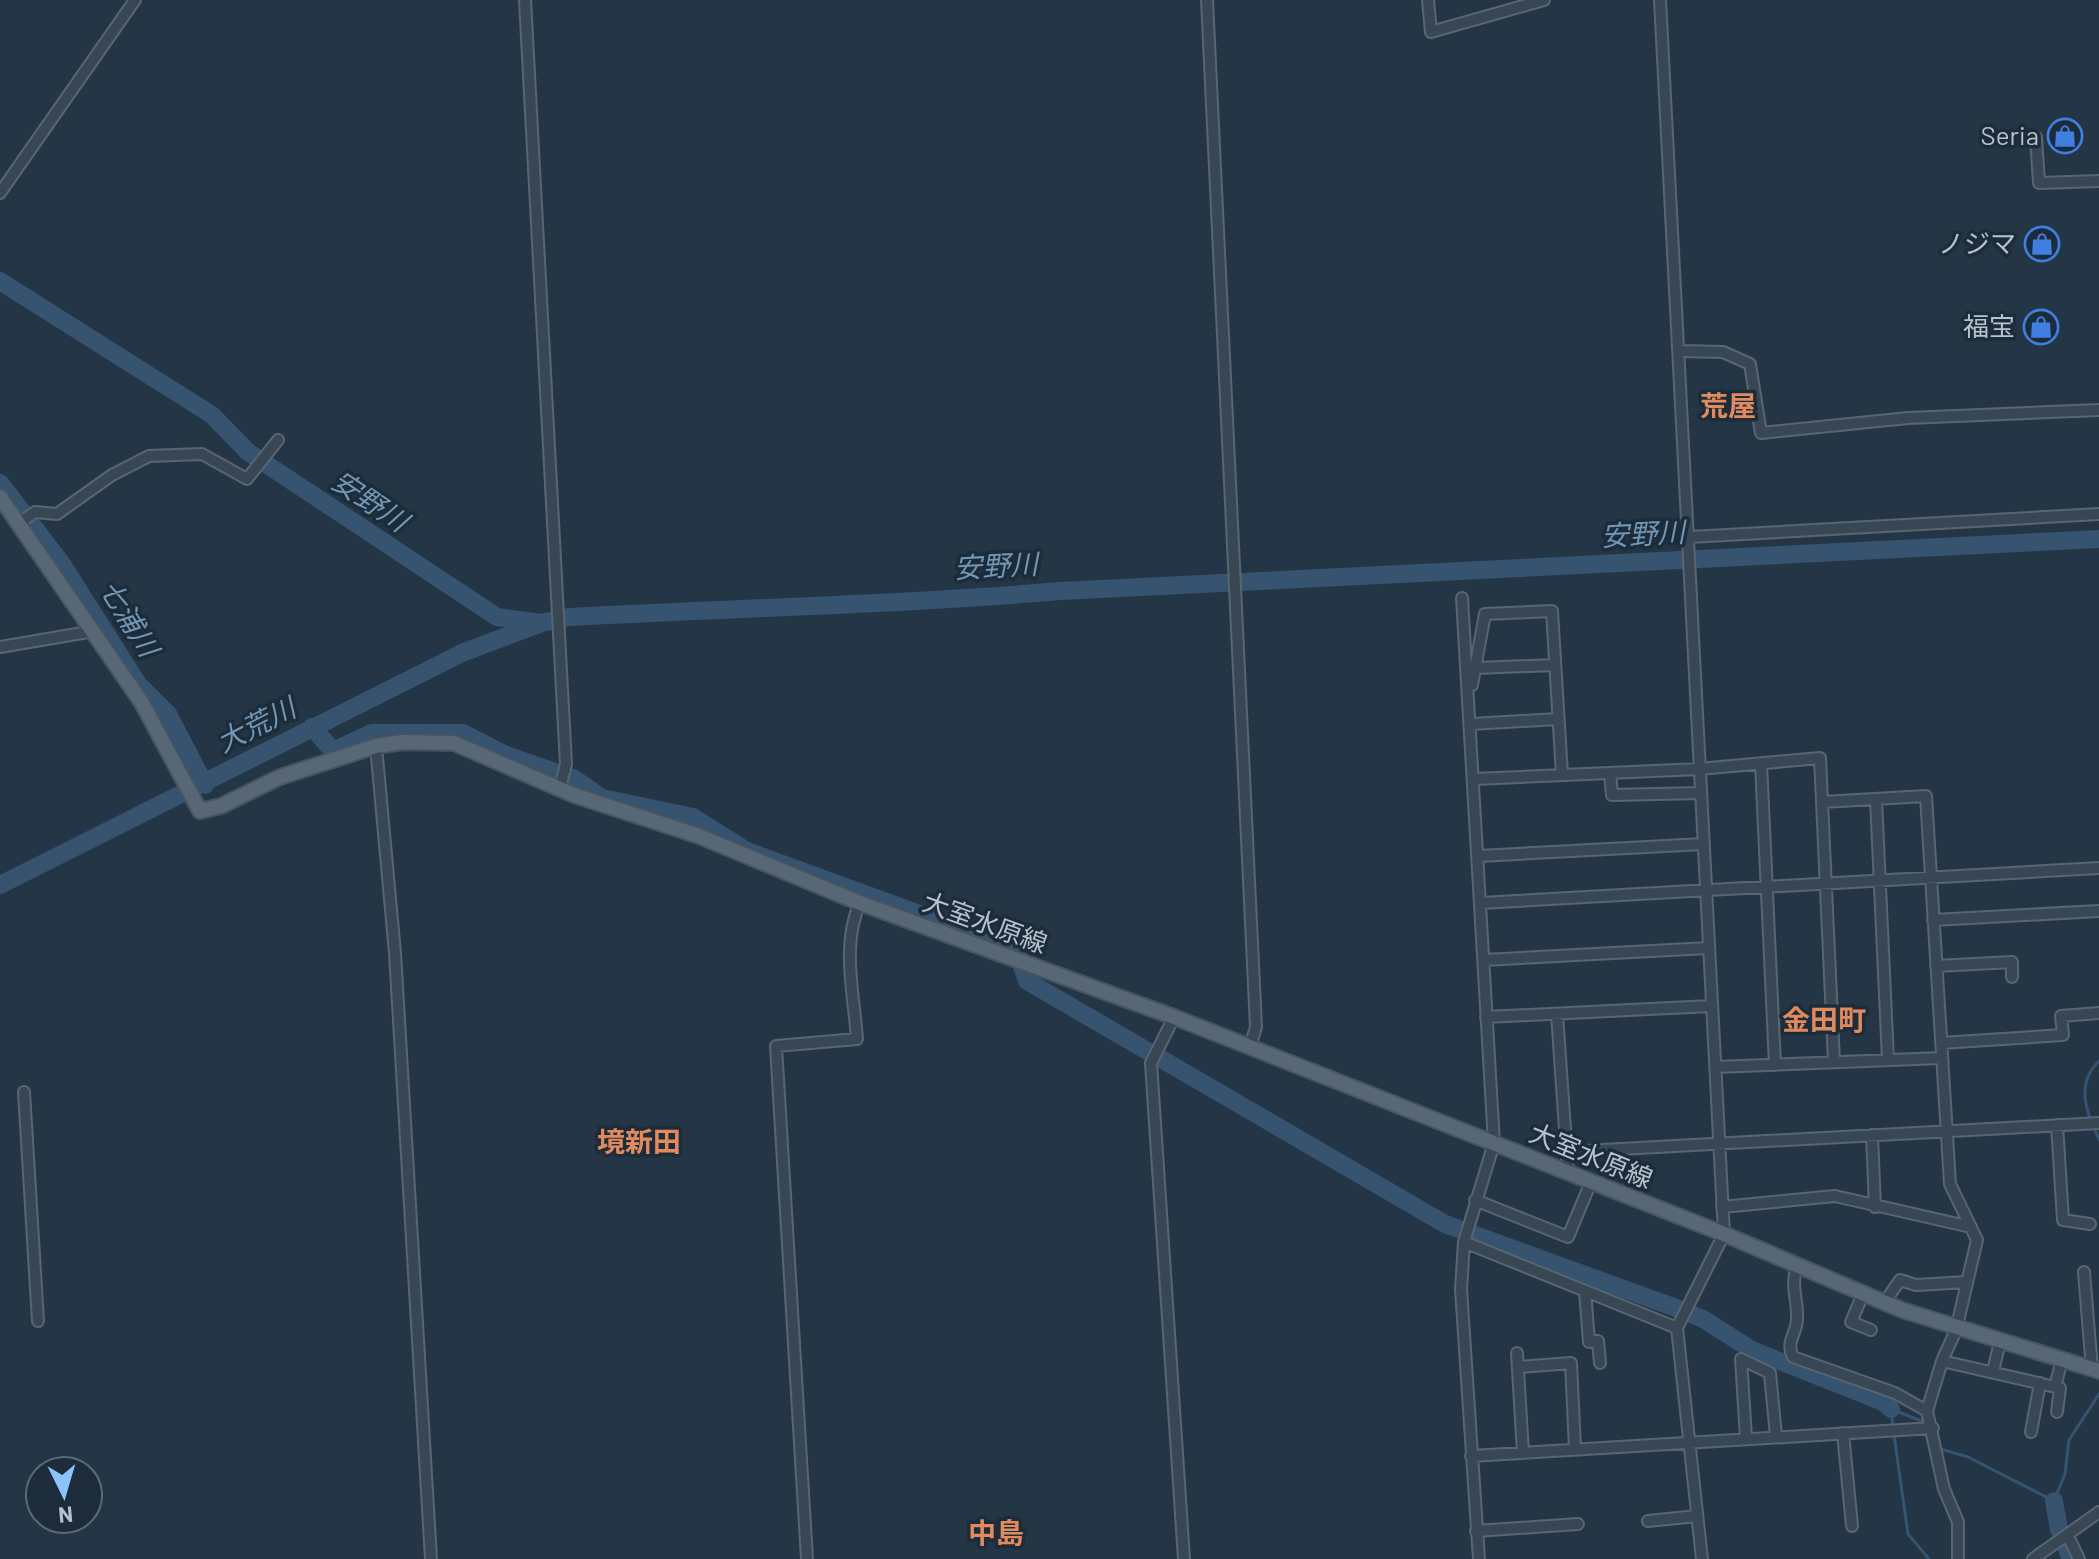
<svg xmlns="http://www.w3.org/2000/svg" width="2099" height="1559" viewBox="0 0 2099 1559" font-family="Barlow,'Noto Sans JP',sans-serif">
	<style>
		.lines { fill: none; stroke-linecap: round; stroke-linejoin: round }
		.stream { stroke: #36536f; stroke-width: 3 }
		.river { stroke: #36536f; stroke-width: 18 }
		.minor-casing { stroke: #586572; stroke-width: 14 }
		.major-casing { stroke: #465361; stroke-width: 18 }
		.minor { stroke: #394755; stroke-width: 10 }
		.major { stroke: #576775; stroke-width: 14 }
		.labels { text-anchor: middle; stroke-width: 7; stroke-linejoin: round; paint-order: stroke }
		.poi-label { font-size: 26px; fill: #b7c2ce; stroke: #1d2c3a; text-anchor: end }
		.street-label { font-size: 26px; fill: #b7c2ce; stroke: #1d2c3a }
		.neighbourhood-label { font-size: 28px; font-weight: bold; fill: #e18a5e; stroke: #1d2c3a }
		.water-label { font-size: 28px; font-style: italic; fill: #7396b5; stroke: #1d2c3a }
	</style>
	<rect width="100%" height="100%" fill="#243646"/>
	<g class="lines">
		<path class="stream" d="M2099,1061C2075,1084 2086,1112 2099,1139
			M1893,1428L1891,1409L1924,1422
			M1894,1435L1908,1534L1929,1559
			M1937,1448L1968,1457L2054,1501L2065,1474L2069,1440L2099,1394"/>
		<path class="river" d="M0,281L212,415L248,452L497,617L541,623L569,617C733,608 897,605 1061,591L2099,539
			M0,483L62,564L138,684L168,714L205,785
			M312,727L333,751L372,733H463L506,755L575,779L602,798L693,817L747,851L1016,949L1027,981L1445,1224L1676,1308L1703,1319L1752,1350L1883,1402L1891,1409
			M0,885L462,653L539,624
			M2054,1501L2059,1529L2071,1559"/>
		<g class="minor-casing">
			<path id="minor" d="M525,0L566,764L560,788
				M1207,0L1256,1027L1250,1047
				M1428,0L1431,32L1544,0
				M1660,0L1724,1234L1677,1328L1702,1559
				M2036,137L2039,183L2099,181
				M0,193L135,0
				M1680,351L1723,352L1750,364L1761,433L1908,418L2099,410
				M18,524L35,512L57,514L112,475L149,456L202,454L247,479L278,440
				M1690,537L2099,514
				M1462,598L1494,1143L1464,1242L1461,1289L1479,1559
				M0,647L94,631
				M1475,668L1555,665
				M1472,685L1485,614L1552,611L1562,775
				M1471,724L1558,719
				M376,746L395,953L431,1559
				M1761,763L1775,1065
				M1610,773L1612,795L1700,793
				M1475,779L1699,769L1820,758L1834,1062
				M1876,799L1888,1060
				M1823,802L1926,796L1950,1184L1977,1240L1956,1330L1942,1361L1927,1411L1944,1489L1958,1522V1559
				M1479,856L1703,844
				M1481,903L2099,868
				M1933,920L2099,911
				M1484,960L1708,948
				M1936,966L2012,962V977
				M1557,1014L1568,1173
				M1174,1017L1151,1063L1184,1559
				M1486,1017L1711,1006
				M1941,1043L2063,1035L2061,1016L2099,1013
				M1715,1067L1941,1058
				M24,1092L38,1321
				M2057,1125L2063,1220L2090,1224
				M1872,1135L1875,1207
				M1566,1152L2099,1123
				M1475,1200L1568,1237L1591,1182
				M1722,1207L1835,1196L1971,1227
				M1464,1242L1677,1328
				M1797,1266C1790,1286 1798,1299 1797,1319C1797,1333 1785,1342 1793,1357L1895,1393L1927,1411
				M2084,1272L2092,1369
				M1585,1291L1589,1342L1598,1341L1600,1363
				M1863,1294L1851,1322L1871,1330
				M1884,1303L1900,1280L1916,1285L1967,1282
				M1517,1353L1523,1453
				M1942,1361L2060,1388L2057,1412
				M1519,1367L1571,1363L1575,1449
				M1993,1371L2000,1342
				M2055,1387L2062,1360
				M2031,1432L2040,1383
				M1843,1433L1852,1526
				M1746,1438L1741,1359L1770,1373L1776,1436
				M1471,1456L1933,1428
				M1648,1521L1697,1516
				M1476,1531L1578,1524
				M2068,1536L2079,1559
				M807,1559L776,1046L857,1039C854,995 841,944 860,903
				M2033,1559L2099,1512"/>
		</g>
		<g class="major-casing">
			<path id="major" d="M0,497L142,703L200,811L221,806L280,777L376,746L403,742L454,743L574,795L699,836L860,903L1174,1017L1724,1234L1902,1310L2099,1371"/>
		</g>
		<use href="#minor" class="minor"/>
		<use href="#major" class="major"/>
	</g>
	<defs>
		<g id="shop-ring" transform="scale(1.8)"><circle r="9.5" fill="#1d2c3a" stroke="#3f7fe0" stroke-width="1.5"/><path d="M-5-2.5h2.3a2.7 3.5 0 0 1 5.4 0H5L5.5 6h-11ZM-1.5-2.5h3a1.5 2.3 0 0 0-3 0Z" fill="#3f7fe0"/></g>
	</defs>
	<g fill-rule="evenodd">
		<use href="#shop-ring" x="2065" y="136"/>
		<use href="#shop-ring" x="2042" y="244"/>
		<use href="#shop-ring" x="2041" y="327"/>
	</g>
	<g class="labels">
		<g class="poi-label">
			<text x="2039" y="145">Seria</text>
			<text x="2016" y="253">ノジマ</text>
			<text x="2015" y="336">福宝</text>
		</g>
		<g class="street-label">
			<text transform="translate(985 923) rotate(20)" y="9">大室水原線</text>
			<text transform="translate(1591 1156) rotate(22)" y="9">大室水原線</text>
		</g>
		<g class="neighbourhood-label">
			<text x="1728" y="416">荒屋</text>
			<text x="1824" y="1030">金田町</text>
			<text x="639" y="1152">境新田</text>
			<text x="996" y="1543">中島</text>
		</g>
		<g class="water-label">
			<text transform="translate(370 501) rotate(34)" y="10">安野川</text>
			<text transform="translate(1643 534) rotate(-3)" y="10">安野川</text>
			<text transform="translate(996 566) rotate(-3)" y="10">安野川</text>
			<text transform="translate(129 618) rotate(58)" y="10">七浦川</text>
			<text transform="translate(256 725) rotate(-27)" y="10">大荒川</text>
		</g>
	</g>
	<g transform="translate(64 1495) rotate(175)"><circle r="38" fill="#1d2c3a" stroke="#5b6875" stroke-width="2"/>
	<path d="M0-6L14 30L0 20L-14 30Z" fill="#8bc3ff"/>
	<text y="-12" font-size="22" font-weight="bold" text-anchor="middle" fill="#b7c2ce">N</text>
	</g>
</svg>
